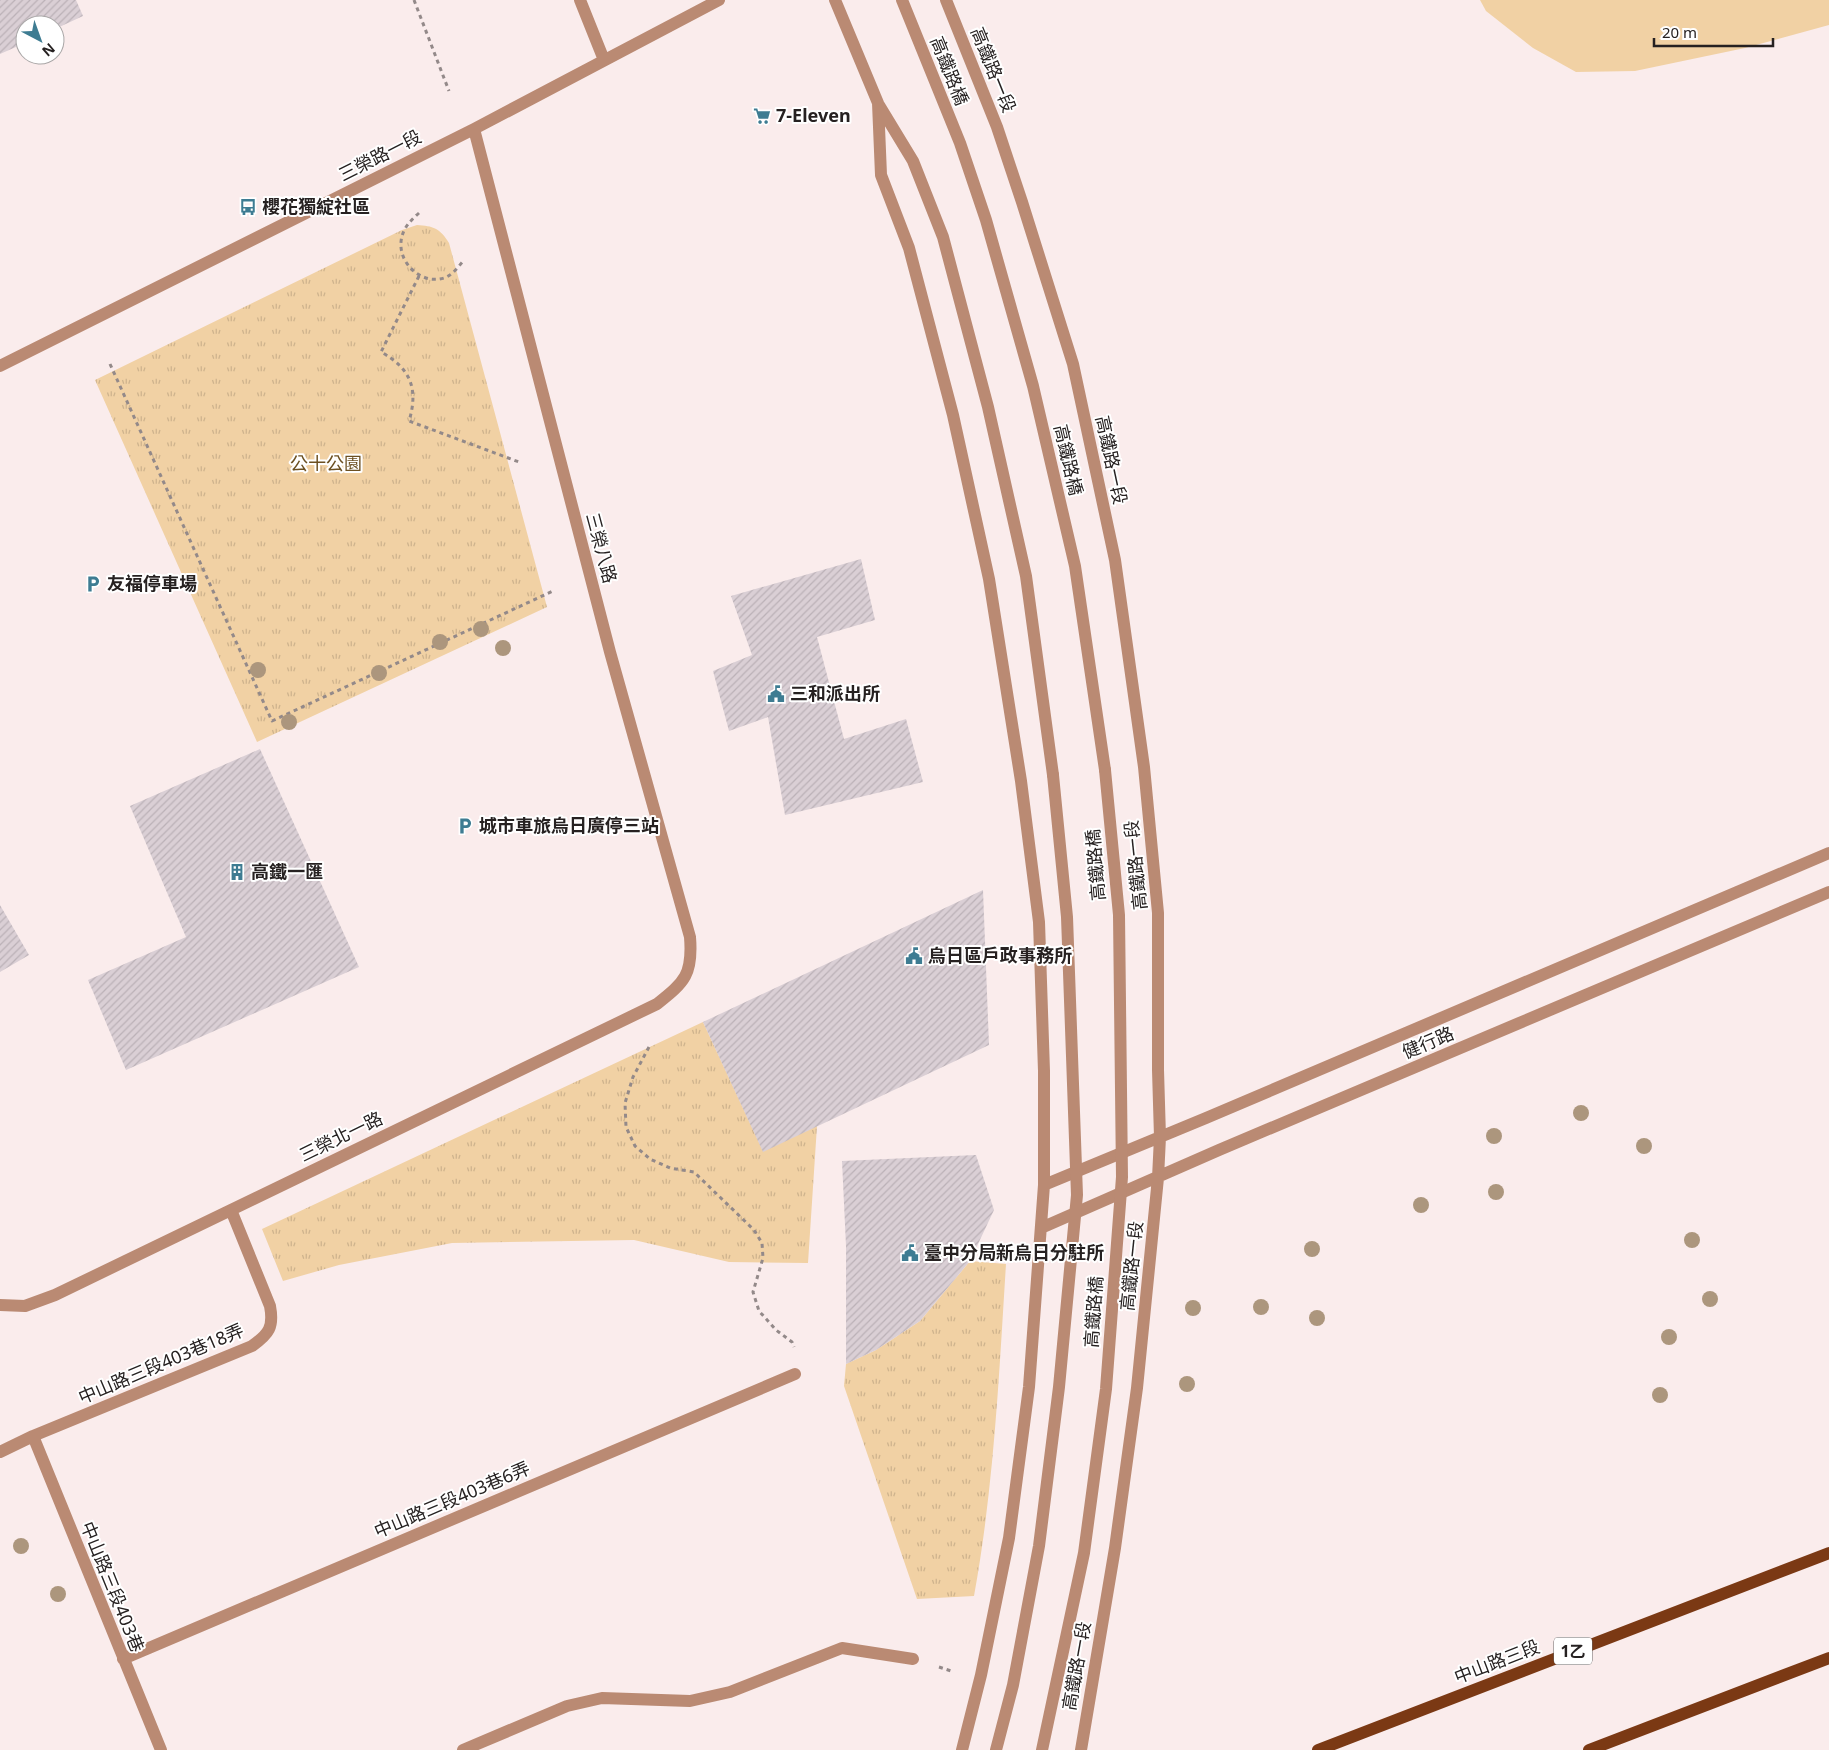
<svg xmlns="http://www.w3.org/2000/svg" width="1829" height="1750" viewBox="0 0 1829 1750" font-family="'Noto Sans','Noto Sans TC',sans-serif">
	<style>
		.grass { fill: url(#grass-tufts) }
		.pitch { fill: #f1d1a4 }
		.building { fill: url(#building-hatch) }
		.lines { fill: none; stroke-linecap: round; stroke-linejoin: round }
		.path { stroke: #938989; stroke-width: 3; stroke-dasharray: 4 4; stroke-linecap: butt }
		.minor { stroke: #ba8a73; stroke-width: 12 }
		.primary { stroke: #7b3914; stroke-width: 12 }
		.minor-bridge { stroke: #ba8a73; stroke-width: 12 }
		.tree { fill: #ac967d }
		.labels { text-anchor: middle; stroke-width: 4; stroke-linejoin: round; paint-order: stroke }
		.shield { fill: #fff; stroke: #676464; stroke-width: 1 }
		.shield-label { font-size: 16px; font-weight: bold; fill: #262121 }
		.street-label { font-size: 18px; fill: #262121; stroke: #fff }
		.poi-label { font-size: 18px; font-weight: bold; fill: #262121; stroke: #fff; text-anchor: start }
		.park-label { font-size: 18px; fill: #6c5022; stroke: #fff }
	</style>
	<defs>
		<pattern id="grass-tufts" width="24" height="20" patternUnits="userSpaceOnUse" patternTransform="scale(1.25)"><rect width="24" height="20" fill="#f1d1a4"/><path d="M3 7l-1-3M5 7V3M7 7l1-3M15 17l-1-3M17 17v-4M19 17l1-3" fill="none" stroke="#ceb38d"/></pattern>
		<pattern id="building-hatch" width="6" height="6" patternUnits="userSpaceOnUse" patternTransform="scale(1.25)"><rect width="6" height="6" fill="#dacfd5"/><path d="M-1 1l2-2M0 6l6-6M5 7l2-2" fill="none" stroke="#bbb1b7"/></pattern>
	</defs>
	<rect width="100%" height="100%" fill="#faecec"/>
	<path class="grass" d="M417,225C433,226 440,228 449,243L547,607L257,742L95,380L402,230Z
		M703,1022L763,1151L817,1126L808,1263L729,1262L634,1240L452,1243L339,1265L283,1281L262,1229Z
		M970,1261L1006,1264C999,1375 994,1486 974,1596L917,1599L844,1386L846,1364L876,1350L920,1321Z"/>
	<path class="pitch" d="M1480,0H1829V25L1745,48L1635,71L1576,72L1533,48L1486,11Z"/>
	<path class="building" d="M0,0H76L83,16L55,29V25H25V43L0,54Z
		M861,559L875,620L817,637L844,739L906,719L923,782L785,815L768,717L729,731L713,671L752,655L731,596Z
		M260,749L359,967L126,1070L88,980L186,937L130,806Z
		M983,890L989,1045L763,1152L703,1022Z
		M0,905L29,955L0,972Z
		M976,1155L994,1210L970,1261L920,1321L876,1350L846,1364V1246L842,1161Z"/>
	<g class="lines">
		<path class="path" d="M414,0L449,91
			M419,213C410,221 402,229 401,242C399,264 422,285 444,278C453,275 459,266 464,260
			M419,276L381,352C410,368 419,388 409,421L519,462
			M110,364L272,721L553,591
			M649,1047L633,1077L625,1103L626,1127L635,1146L650,1159L670,1168L694,1172L754,1230L762,1243L763,1258L753,1292L759,1311L776,1330L792,1342L794,1347
			M939,1667L954,1672"/>
		<path class="minor" d="M580,0L604,60
			M835,0L878,103L881,175L909,248L953,415L989,579L1021,781L1039,922L1044,1071V1185L1029,1387L1009,1538L981,1675L962,1750
			M902,0L960,143L986,220L1033,386L1075,566L1105,770
			M946,0L997,127L1022,202L1073,364L1115,560L1144,767L1158,913V1070L1160,1137L1158,1178L1137,1388L1115,1548L1081,1750
			M879,105L913,161L943,237L988,407L1026,576L1053,775
			M0,366L474,129L719,0
			M1044,1185L1206,1118L1829,853
			M1041,1228L1219,1150L1829,892
			M0,1305L25,1306L55,1295L657,1004C685,982 693,974 690,937L610,652L474,129
			M33,1436L161,1750
			M0,1452L33,1436L252,1346C269,1334 274,1327 270,1306L231,1210
			M123,1659L795,1374
			M463,1750L567,1706L602,1698L690,1701L730,1692L842,1648L913,1659"/>
		<path class="primary" d="M1318,1750L1829,1553
			M1589,1750L1829,1658"/>
		<path class="minor-bridge" d="M996,1750L1013,1685L1039,1546L1059,1387L1077,1195L1067,917L1053,775
			M1042,1750L1084,1553L1106,1389L1122,1177L1119,915L1105,770"/>
	</g>
	<g class="tree">
		<circle cx="481" cy="629" r="8"/>
		<circle cx="440" cy="642" r="8"/>
		<circle cx="503" cy="648" r="8"/>
		<circle cx="258" cy="670" r="8"/>
		<circle cx="379" cy="673" r="8"/>
		<circle cx="289" cy="722" r="8"/>
		<circle cx="1581" cy="1113" r="8"/>
		<circle cx="1494" cy="1136" r="8"/>
		<circle cx="1644" cy="1146" r="8"/>
		<circle cx="1496" cy="1192" r="8"/>
		<circle cx="1421" cy="1205" r="8"/>
		<circle cx="1692" cy="1240" r="8"/>
		<circle cx="1312" cy="1249" r="8"/>
		<circle cx="1710" cy="1299" r="8"/>
		<circle cx="1261" cy="1307" r="8"/>
		<circle cx="1193" cy="1308" r="8"/>
		<circle cx="1317" cy="1318" r="8"/>
		<circle cx="1669" cy="1337" r="8"/>
		<circle cx="1187" cy="1384" r="8"/>
		<circle cx="1660" cy="1395" r="8"/>
		<circle cx="21" cy="1546" r="8"/>
		<circle cx="58" cy="1594" r="8"/>
	</g>
	<defs>
		<g id="supermarket-bare" transform="scale(1.35)"><path d="M-6-5.5h2.5l.6 2H6L4.5 2H-2.5L-4.4-4H-6ZM-1.5 3.2a1.3 1.3 0 1 0 .1 0ZM3 3.2a1.3 1.3 0 1 0 .1 0Z" fill="#3e7c92" stroke="#fff" stroke-width="2.5" paint-order="stroke"/></g>
		<g id="bus-bare" transform="scale(1.35)"><path d="M-5-6H5V4H4V6H2V4H-2V6H-4V4H-5ZM-3.5-4V0h7V-4ZM-3.5 1.2v1.5H-2V1.2ZM2 1.2v1.5H3.5V1.2Z" fill="#3e7c92" stroke="#fff" stroke-width="2.5" paint-order="stroke"/></g>
		<g id="parking-bare" transform="scale(1.35)"><path d="M-3.5-5.5H1a3.5 3.5 0 0 1 0 7H-1V5.5H-3.5ZM-1-3.4V-.6H.8a1.4 1.4 0 0 0 0-2.8Z" fill="#3e7c92" stroke="#fff" stroke-width="2.5" paint-order="stroke"/></g>
		<g id="civic-bare" transform="scale(1.35)"><path d="M-.6-6.5H3V-4.5H.6V-3L4-1V1h2V6H-6V1h2V-1L-.6-3ZM-1.2 2.5V6h2.4V2.5Z" fill="#3e7c92" stroke="#fff" stroke-width="2.5" paint-order="stroke"/></g>
		<g id="building-bare" transform="scale(1.35)"><path d="M-4-6H4V6H1V3H-1V6H-4ZM-2.5-4.3h1.7v1.8h-1.7ZM.8-4.3h1.7v1.8H.8ZM-2.5-1h1.7V.8h-1.7ZM.8-1h1.7V.8H.8Z" fill="#3e7c92" stroke="#fff" stroke-width="2.5" paint-order="stroke"/></g>
	</defs>
	<g fill-rule="evenodd">
		<use href="#supermarket-bare" x="762" y="116"/>
		<use href="#bus-bare" x="248" y="207"/>
		<use href="#parking-bare" x="93" y="584"/>
		<use href="#civic-bare" x="776" y="694"/>
		<use href="#parking-bare" x="465" y="826"/>
		<use href="#building-bare" x="237" y="872"/>
		<use href="#civic-bare" x="914" y="956"/>
		<use href="#civic-bare" x="910" y="1253"/>
	</g>
	<g class="labels">
		<rect class="shield" x="1554" y="1637.5" width="38" height="27" rx="4"/>
		<g class="shield-label">
			<text x="1573" y="1657">1乙</text>
		</g>
		<g class="street-label">
			<text transform="translate(993 70) rotate(68)" y="6">高鐵路一段</text>
			<text transform="translate(949 71) rotate(68)" y="6">高鐵路橋</text>
			<text transform="translate(380 156) rotate(-27)" y="6">三榮路一段</text>
			<text transform="translate(1068 460) rotate(77)" y="6">高鐵路橋</text>
			<text transform="translate(1111 460) rotate(78)" y="6">高鐵路一段</text>
			<text transform="translate(601 548) rotate(75)" y="6">三榮八路</text>
			<text transform="translate(1096 865) rotate(-95)" y="6">高鐵路橋</text>
			<text transform="translate(1136 865) rotate(-96)" y="6">高鐵路一段</text>
			<text transform="translate(1428 1043) rotate(-23)" y="6">健行路</text>
			<text transform="translate(341 1137) rotate(-26)" y="6">三榮北一路</text>
			<text transform="translate(1132 1266) rotate(-84)" y="6">高鐵路一段</text>
			<text transform="translate(1094 1312) rotate(-86)" y="6">高鐵路橋</text>
			<text transform="translate(161 1364) rotate(-23)" y="6">中山路三段403巷18弄</text>
			<text transform="translate(452 1500) rotate(-23)" y="6">中山路三段403巷6弄</text>
			<text transform="translate(112 1587) rotate(68)" y="6">中山路三段403巷</text>
			<text transform="translate(1497 1662) rotate(-21)" y="6">中山路三段</text>
			<text transform="translate(1077 1666) rotate(-80)" y="6">高鐵路一段</text>
		</g>
		<g class="poi-label">
			<text x="776" y="122">7-Eleven</text>
			<text x="262" y="213">櫻花獨綻社區</text>
			<text x="107" y="590">友福停車場</text>
			<text x="790" y="700">三和派出所</text>
			<text x="479" y="832">城市車旅烏日廣停三站</text>
			<text x="251" y="878">高鐵一匯</text>
			<text x="928" y="962">烏日區戶政事務所</text>
			<text x="924" y="1259">臺中分局新烏日分駐所</text>
		</g>
		<g class="park-label">
			<text x="326" y="470">公十公園</text>
		</g>
	</g>
	<g transform="translate(40 40) rotate(139)"><circle r="24" fill="#ffffff" stroke="#a8a6a6"/>
	<path d="M0-4L9 19L0 12L-9 19Z" fill="#3e7c92"/>
	<text y="-8" font-size="14" font-weight="bold" text-anchor="middle" fill="#262121">N</text>
	</g>
	<path d="M1654 38v8h119v-8" fill="none" stroke="#262121" stroke-width="2.5"/>
	<text x="1662" y="38" font-size="15" fill="#262121" stroke="#ffffff" stroke-width="4" paint-order="stroke">20 m</text>
</svg>
